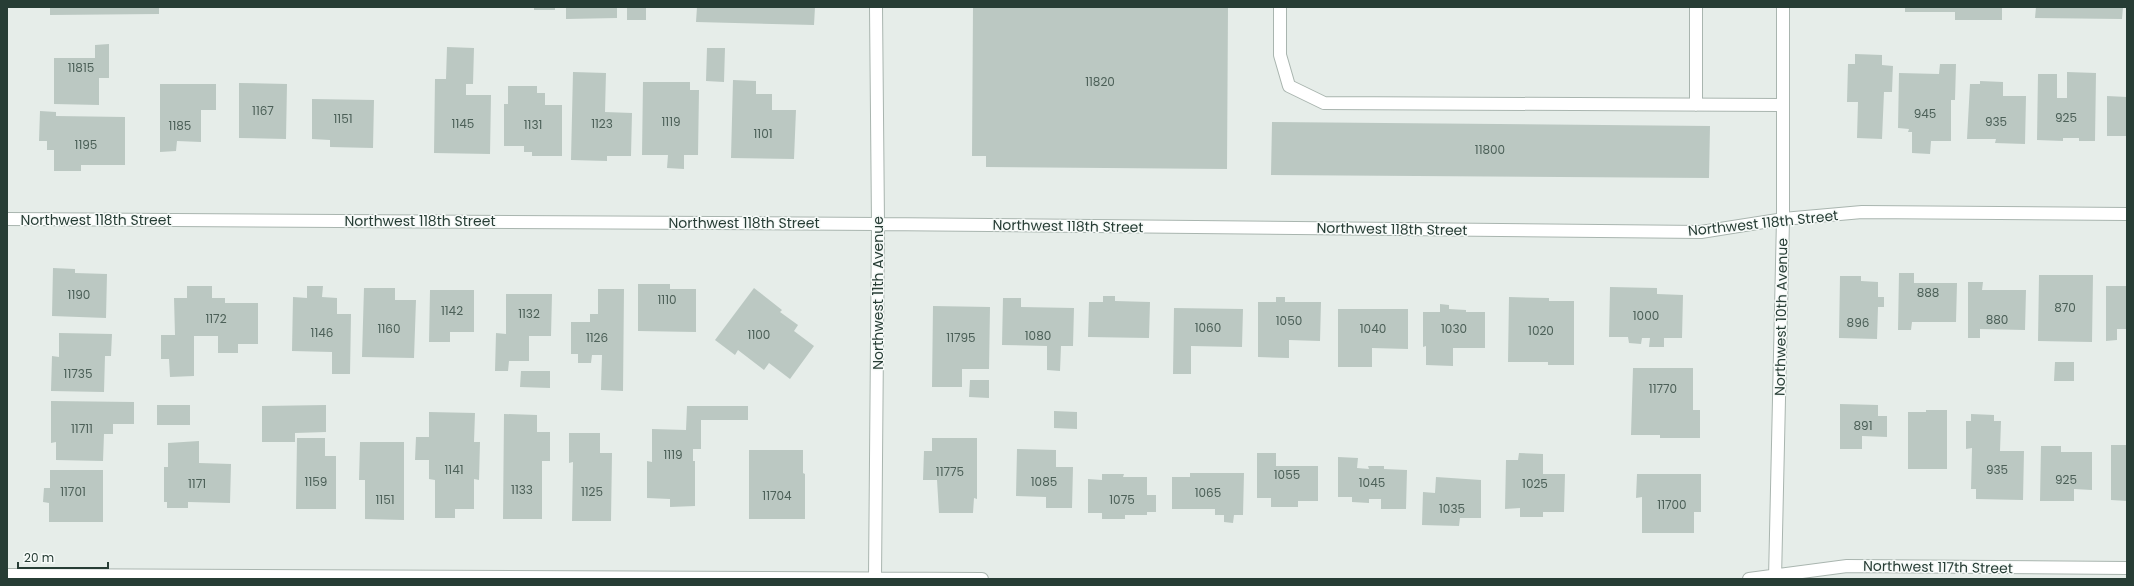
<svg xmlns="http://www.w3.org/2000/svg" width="2134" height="586" viewBox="0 0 2134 586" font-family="Poppins,sans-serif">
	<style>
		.building { fill: #bbc8c2 }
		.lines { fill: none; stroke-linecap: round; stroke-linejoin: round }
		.lane-casing { stroke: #a9b5af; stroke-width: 14 }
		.street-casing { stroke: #a9b5af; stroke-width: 14 }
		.lane { stroke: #fff; stroke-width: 12 }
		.street { stroke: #fff; stroke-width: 12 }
		.labels { text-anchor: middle; stroke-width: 3; stroke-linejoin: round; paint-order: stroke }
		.number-label { font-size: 12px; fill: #4c6058 }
		.street-label { font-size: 14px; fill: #273d35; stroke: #f6faf8 }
	</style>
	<rect width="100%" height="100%" fill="#e6ede9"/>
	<path class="building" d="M50,7H159V14L50,15Z
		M534,7H555V10H534Z
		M566,7H617V18L566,19Z
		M627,7H646V20H627Z
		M697,7H815L814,25L696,22Z
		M973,7H1228L1227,169L986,167V156H972Z
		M1905,7H2002V20H1955V12H1905Z
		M2036,7H2123L2122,19L2035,18Z
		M109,44V78H99V105L54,104V58H95V45Z
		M447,47L474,48L473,84H466V95H491L490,154L434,153L435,79H446Z
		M707,48H725L724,82L706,81Z
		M1855,54L1882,55V65L1893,66L1892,92H1884L1882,139L1857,138L1858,102H1847L1848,64H1855Z
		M1940,64H1956L1955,100H1951V141H1931L1930,154L1912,153V132H1908L1909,129L1898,128L1899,73L1939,74Z
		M573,72L606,73L605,112L632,113L631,156H607V161L571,160Z
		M2067,72L2096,73L2095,141H2079V138H2063V141L2037,140L2038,74H2057V98H2067Z
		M733,80L756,81V94H772V110H796L794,159L731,158Z
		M1980,81L2003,82V96H2026L2025,144L1995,143L1996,139H1967L1970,84H1980Z
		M643,82H690V90H699L698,155H684V169L667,168L668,155H642Z
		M239,83L287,84L286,139L239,138Z
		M160,84H216V110H201V142L177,141L176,151L160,152Z
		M508,86H537V93H545V105H562V156H532V152H524V146H504V104H508Z
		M2107,96L2127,97V136H2107Z
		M312,99L374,100L373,148L330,147V140L312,139Z
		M40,111L56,112V116L125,117V165H81V171H54V150H47V141H39Z
		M1272,122L1710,126L1709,178L1271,175Z
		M53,268L75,269V273L107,274L106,318L52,316Z
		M1899,273H1914V283H1957L1956,322H1912L1911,330H1898Z
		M2039,275H2093L2092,342L2038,341Z
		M1840,276H1861V281L1878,282V297H1884V307H1878L1877,339L1839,338Z
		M1968,282H1983L1982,290H2026L2025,330L1980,329V338H1968Z
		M638,284H670V289H696V332L638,331Z
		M187,286H212V298H225V303H258V344H238V353H218V336H194V376L170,377L169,359H161V335H175L174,298H187Z
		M307,286H323L322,297L337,298V314H351L350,374H332V352L292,351L293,297L307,298Z
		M2106,286H2127V329H2117V340L2106,341Z
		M1610,287L1657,288V294L1683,295L1682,338H1664V347H1649L1650,338H1642L1641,344L1629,343L1628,337H1609Z
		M364,288H395V300H416L414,358L362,357Z
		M754,288L782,310L780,312L798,325L794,331L814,346L790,379L769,363L764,370L738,350L735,355L715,340Z
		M598,289H624L623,391L601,390L602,355H592L591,363H578V354H571V322H590V314H598Z
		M430,290H474V332H450V342H429Z
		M506,294H552L551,336H529V361H509L508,371H495L496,333L506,334Z
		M1103,296H1115V301L1150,302L1149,338L1088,337L1089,302H1103Z
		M1276,297H1285V302H1321L1320,341L1289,340V358L1258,357V302H1276Z
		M1509,297L1549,298V301H1574V365H1548V362H1508Z
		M1003,298H1021V307L1074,308L1073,346H1061L1060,371L1047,370V346L1002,345Z
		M1440,304L1449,305V309L1466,310V312H1485V348H1453V366L1426,365V346L1423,347V312H1440Z
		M933,306L990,307L989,369H962V387H932Z
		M1174,308L1243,309L1242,347L1191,346V374H1173Z
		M1338,309H1408V349L1372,348V367H1338Z
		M59,333L112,334L111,356H105L104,392L51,391L52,356L59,357Z
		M2055,362H2074V381H2054Z
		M1633,368H1693V410H1700V438H1660V435H1631Z
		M521,371H550V388L520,387Z
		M970,380H989V398L969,397Z
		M51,401L134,402V424H113V434H104L103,461L56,460V442L51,443Z
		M1840,404L1878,405V416H1887V437L1862,436V449H1840Z
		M157,405H190V425H157Z
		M326,405V432L295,433V442H262V406Z
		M687,406H748V420H701V449H693V461H695V506L670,507V499L647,498V461L652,462V429L686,430Z
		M1926,410H1947V469H1908V412H1926Z
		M1054,411L1077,412V429L1054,428Z
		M429,412L475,413L474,442H480L479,480L474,479V509H455V518H435V480L429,479V460H415L416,437H429Z
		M504,414L537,415V432H550V461H542V519H503Z
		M1971,414L1994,415V421H2001L2000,451H2024L2023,500L1976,499V489H1971L1972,448L1966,449V421H1971Z
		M569,433H600V453H612L611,521H572L573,462L569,463Z
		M297,438H325V456H336V509H296Z
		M932,438H977V499L974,498L973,513H939L937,480H923L924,451H932Z
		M199,441V463L231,464L230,503L188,502V508H167V502H164V467H168V443Z
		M360,442H404V520L365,519V480H359Z
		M2111,445H2127V501L2111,500Z
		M2041,446H2061V452H2092V490L2074,489V501H2040Z
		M1017,449L1056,450V467H1073L1072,508H1046V497L1016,496Z
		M749,450H803V473L805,474V519H749Z
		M1257,453H1276V466H1318V501H1298V507H1271V498H1257Z
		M1519,453L1543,454V474H1565L1564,512H1543V517H1520V508L1505,509L1506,460H1518Z
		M1338,457L1358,458L1357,468L1369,469L1368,466H1384V469L1407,470L1406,509H1381V499H1369V503L1352,502V497H1338Z
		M50,470H103V522H49V503L43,502L44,488H50Z
		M1190,473H1244L1243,515H1234L1233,523L1224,522V515H1215V509H1172V477H1190Z
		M1102,474H1124L1123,477H1147V495H1156V512H1147V515H1125V519H1102V513H1088V479L1102,480Z
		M1637,474H1701V512H1694V533H1642V497L1636,498Z
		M1436,477L1481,480V518H1460L1459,526L1422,525L1423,492L1435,493Z"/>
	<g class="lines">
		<g class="lane-casing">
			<path id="lane" d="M1280,7V55L1289,86L1324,103L1783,105
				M1696,7V105"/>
		</g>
		<g class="street-casing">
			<path id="street" d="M7,219L878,224L1701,232L1783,219L1862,212L2127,214
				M7,575L982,579
				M875,579L878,224L876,7
				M1749,579L1847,566L2127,568
				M1775,579L1783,219V7"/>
		</g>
		<use href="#lane" class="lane"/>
		<use href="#street" class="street"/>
	</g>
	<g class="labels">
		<g class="number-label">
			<text x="81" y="72">11815</text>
			<text x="1100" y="86">11820</text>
			<text x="263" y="115">1167</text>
			<text x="1925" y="118">945</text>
			<text x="2066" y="122">925</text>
			<text x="343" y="123">1151</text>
			<text x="671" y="126">1119</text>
			<text x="1996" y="126">935</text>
			<text x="463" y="128">1145</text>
			<text x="602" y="128">1123</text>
			<text x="533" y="129">1131</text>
			<text x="180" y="130">1185</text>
			<text x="763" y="138">1101</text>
			<text x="86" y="149">1195</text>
			<text x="1490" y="154">11800</text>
			<text x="1928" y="297">888</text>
			<text x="79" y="299">1190</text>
			<text x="667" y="304">1110</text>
			<text x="2065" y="312">870</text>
			<text x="452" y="315">1142</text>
			<text x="529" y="318">1132</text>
			<text x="1646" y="320">1000</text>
			<text x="216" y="323">1172</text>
			<text x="1997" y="324">880</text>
			<text x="1289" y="325">1050</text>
			<text x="1858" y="327">896</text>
			<text x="1208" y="332">1060</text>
			<text x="389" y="333">1160</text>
			<text x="1373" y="333">1040</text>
			<text x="1454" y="333">1030</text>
			<text x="1541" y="335">1020</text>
			<text x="322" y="337">1146</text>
			<text x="759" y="339">1100</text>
			<text x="1038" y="340">1080</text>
			<text x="597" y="342">1126</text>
			<text x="961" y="342">11795</text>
			<text x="78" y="378">11735</text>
			<text x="1663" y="393">11770</text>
			<text x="1863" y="430">891</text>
			<text x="82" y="433">11711</text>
			<text x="673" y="459">1119</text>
			<text x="454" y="474">1141</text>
			<text x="1997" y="474">935</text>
			<text x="950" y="476">11775</text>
			<text x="1287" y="479">1055</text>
			<text x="2066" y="484">925</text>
			<text x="316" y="486">1159</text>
			<text x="1044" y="486">1085</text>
			<text x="1372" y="487">1045</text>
			<text x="197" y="488">1171</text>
			<text x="1535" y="488">1025</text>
			<text x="522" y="494">1133</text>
			<text x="73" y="496">11701</text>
			<text x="592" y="496">1125</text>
			<text x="1208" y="497">1065</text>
			<text x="777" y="500">11704</text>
			<text x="385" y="504">1151</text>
			<text x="1122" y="504">1075</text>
			<text x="1672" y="509">11700</text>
			<text x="1452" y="513">1035</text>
		</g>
		<g class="street-label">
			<text x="96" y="225">Northwest 118th Street</text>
			<text x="420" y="226">Northwest 118th Street</text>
			<text x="744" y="228">Northwest 118th Street</text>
			<text transform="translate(1763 223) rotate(-6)" y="5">Northwest 118th Street</text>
			<text transform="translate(1068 226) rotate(1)" y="5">Northwest 118th Street</text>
			<text transform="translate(1392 229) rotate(1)" y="5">Northwest 118th Street</text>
			<text transform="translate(878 293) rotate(-90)" y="5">Northwest 11th Avenue</text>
			<text transform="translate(1781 317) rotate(-89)" y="5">Northwest 10th Avenue</text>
			<text transform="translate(1938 567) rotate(1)" y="5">Northwest 117th Street</text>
		</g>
	</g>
	<rect width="2134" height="586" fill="none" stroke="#273d35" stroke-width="16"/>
	<path d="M18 562v6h90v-6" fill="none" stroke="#273d35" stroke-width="2"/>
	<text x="24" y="562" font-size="12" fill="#273d35" stroke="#f6faf8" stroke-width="3" paint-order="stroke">20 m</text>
</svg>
